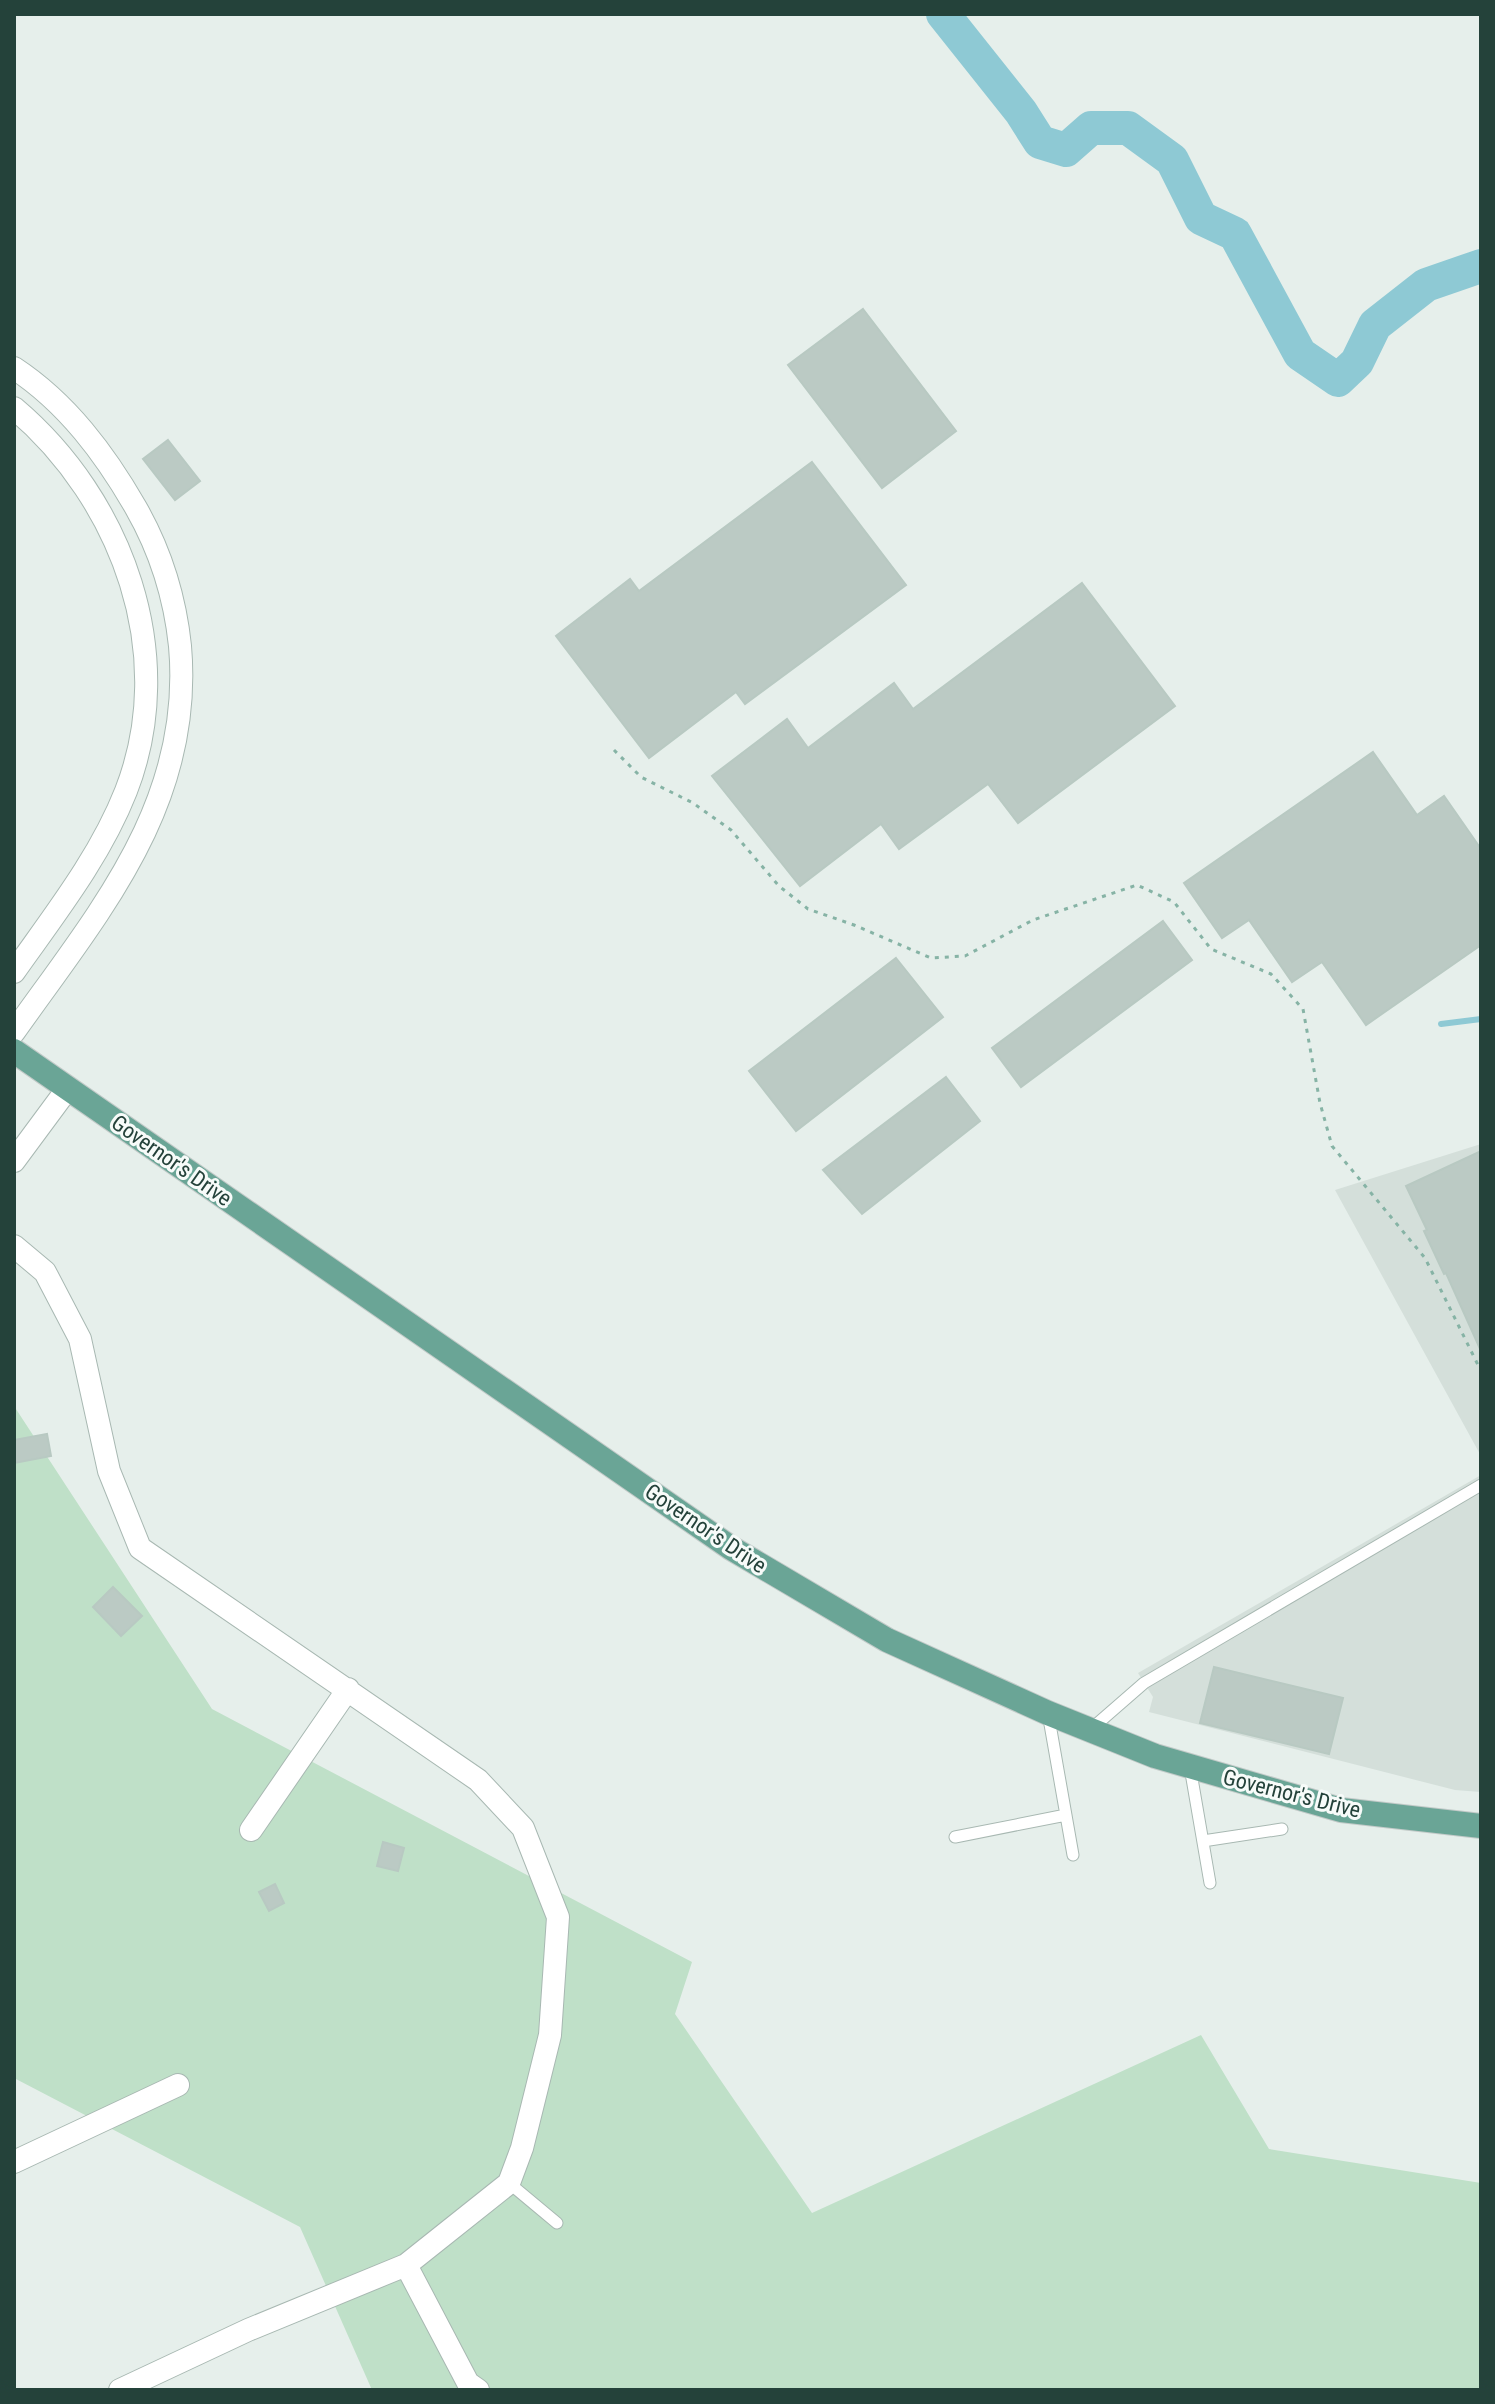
<svg xmlns="http://www.w3.org/2000/svg" width="1495" height="2404" viewBox="0 0 1495 2404" font-family="'Roboto Condensed',sans-serif">
	<style>
		.built { fill: #d4dfda }
		.green { fill: #bfe0c8 }
		.lines { fill: none; stroke-linecap: round; stroke-linejoin: round }
		.stream { stroke: #8ec9d4; stroke-width: 6 }
		.river { stroke: #8ec9d4; stroke-width: 34 }
		.building { fill: #bbcac4; stroke: #b8c9c2; stroke-width: 2 }
		.service-casing { stroke: #a8b8b2; stroke-width: 13 }
		.minor-casing { stroke: #a8b8b2; stroke-width: 24 }
		.primary-casing { stroke: #c2cac8; stroke-width: 26 }
		.path { stroke: #86b3a5; stroke-width: 3; stroke-dasharray: 4 6; stroke-linecap: butt }
		.service { stroke: #fff; stroke-width: 11 }
		.minor { stroke: #fff; stroke-width: 22 }
		.primary { stroke: #6aa596; stroke-width: 24 }
		.labels { text-anchor: middle; stroke-width: 6; stroke-linejoin: round; paint-order: stroke }
		.street-label { font-size: 22px; fill: #24423a; stroke: #f7fbf9 }
	</style>
	<rect width="100%" height="100%" fill="#e6efeb"/>
	<path class="built" d="M1481,1144V1456L1335,1190Z
		M1481,1475V1792L1455,1790L1149,1712L1153,1697L1138,1673Z"/>
	<path class="green" d="M14,1406L212,1709L692,1962L675,2014L812,2213L1201,2035L1269,2149L1481,2183V2390H372L300,2227L14,2078Z"/>
	<g class="lines">
		<path class="stream" d="M1441,1024L1481,1019"/>
		<path class="river" d="M943,14L1021,112L1040,142L1066,150L1091,128H1128L1172,160L1201,218L1235,234L1300,354L1338,380L1357,362L1375,325L1426,285L1481,266"/>
	</g>
	<path class="building" d="M863,309L956,431L882,488L788,365Z
		M168,440L200,481L175,500L143,459Z
		M812,462L906,585L745,704L736,692L649,758L556,636L630,579L639,591Z
		M1082,583L1175,706L1018,823L988,784L899,849L881,824L800,886L712,776L787,719L808,748L894,683L913,709Z
		M1373,752L1417,815L1444,796L1481,849V945L1366,1025L1322,962L1292,982L1249,920L1222,938L1184,883Z
		M1163,921L1192,960L1021,1087L992,1048Z
		M896,958L943,1017L796,1131L749,1071Z
		M946,1077L980,1121L862,1214L823,1170Z
		M1481,1151V1351L1446,1273L1444,1274L1424,1231L1427,1230L1406,1186Z
		M47,1434L51,1456L14,1463V1440Z
		M113,1587L142,1616L121,1636L93,1607Z
		M1214,1667L1343,1698L1329,1754L1200,1723Z
		M383,1842L404,1848L398,1871L377,1866Z
		M275,1884L284,1903L269,1911L259,1892Z"/>
	<g class="lines">
		<g class="service-casing">
			<path id="service" d="M1048,1713L1073,1855
				M1090,1730L1144,1683L1481,1485
				M1190,1767L1210,1883
				M955,1837L1066,1815
				M1203,1841L1282,1829
				M509,2183L557,2223"/>
		</g>
		<g class="minor-casing">
			<path id="minor" d="M14,368C67,403 105,454 136,508C160,550 175,598 180,646C194,803 99,912 14,1032
				M14,408C123,500 179,655 126,791C100,857 55,914 14,972
				M14,1161L68,1088
				M14,1246L45,1272L80,1339L109,1471L140,1548L478,1780L523,1828L558,1917L550,2035L522,2148L509,2183L406,2265L248,2330L120,2390
				M251,1830L348,1689
				M14,2162L178,2085
				M406,2265L468,2383L478,2390"/>
		</g>
		<g class="primary-casing">
			<path id="primary" d="M14,1051L731,1548L887,1640L1048,1713L1155,1756L1341,1810L1481,1826"/>
		</g>
		<path class="path" d="M614,750L641,777L693,803L731,830L779,886L808,909L854,925L931,958L965,956L1033,920L1137,885L1174,902L1211,949L1271,974L1303,1009L1320,1103L1332,1146L1425,1258L1481,1371"/>
		<use href="#service" class="service"/>
		<use href="#minor" class="minor"/>
		<use href="#primary" class="primary"/>
	</g>
	<g class="labels">
		<g class="street-label">
			<text transform="translate(172 1160) rotate(35)" y="8">Governor's Drive</text>
			<text transform="translate(706 1528) rotate(34)" y="8">Governor's Drive</text>
			<text transform="translate(1292 1793) rotate(14)" y="8">Governor's Drive</text>
		</g>
	</g>
	<rect width="1495" height="2404" fill="none" stroke="#24423a" stroke-width="32"/>
</svg>
